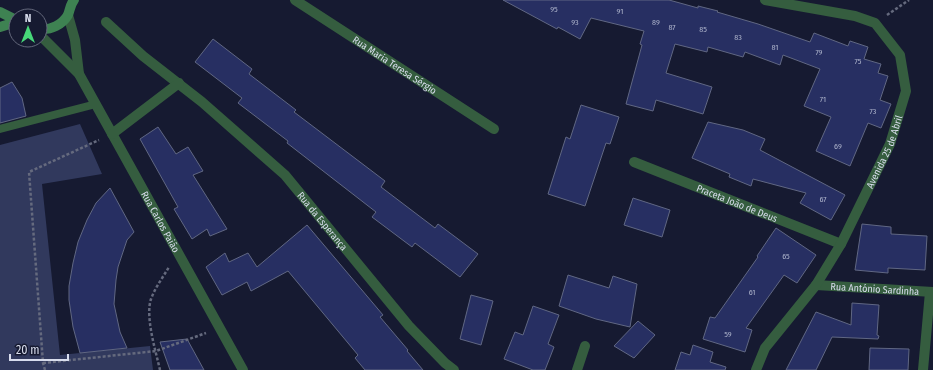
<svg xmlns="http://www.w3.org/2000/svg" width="933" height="370" viewBox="0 0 933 370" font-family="'Fira Sans Condensed',sans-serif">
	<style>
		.green { fill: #31395d }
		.building { fill: #272f62; stroke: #606783 }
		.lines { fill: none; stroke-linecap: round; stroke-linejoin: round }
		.path { stroke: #656a7e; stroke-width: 2.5; stroke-dasharray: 3 2; stroke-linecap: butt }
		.lane { stroke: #355d3f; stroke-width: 8 }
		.street { stroke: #355d3f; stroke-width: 10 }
		.secondary { stroke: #3e8252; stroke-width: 10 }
		.labels { text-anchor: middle; stroke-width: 3; stroke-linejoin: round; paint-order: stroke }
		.number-label { font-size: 8px; fill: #acb2ca }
		.street-label { font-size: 10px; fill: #d8dded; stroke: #161a31 }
	</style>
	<rect width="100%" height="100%" fill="#161a31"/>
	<path class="green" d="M80,124L102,174L42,184L60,355L150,346L153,370H0V145Z"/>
	<path class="building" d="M503,0H669L698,8V6L718,11L717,12L758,24L810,42L814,33L848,46L850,41L868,47L864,59L881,64L878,73L888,76L880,100L891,104L881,128L868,123L850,166L816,151L831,117L804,106L820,69L783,55L780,65L745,52L743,57L708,47L707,52L675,44L666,73L712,87L703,114L656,100L653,111L626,104L642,45L640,44L644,31L591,18L580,39L558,27L557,29Z
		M213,39L252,69L249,74L296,110L294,112L385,181L381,187L435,228L438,224L478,254L460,277L415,243L412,247L372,217L376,212L287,143L288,141L238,103L242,98L195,62Z
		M12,82L22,98L26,116L0,123V88Z
		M581,105L619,117L610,144L606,143L585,206L548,194L566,137L570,139Z
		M708,122L743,130L765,139L760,150L845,195L831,220L800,203L806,193L753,179L751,186L729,177L730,174L692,158Z
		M158,127L176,154L188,147L203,171L193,175L227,229L210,236L207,229L192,239L174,209L178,207L140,139Z
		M110,188L134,232L127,240L118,267L116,280L114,304L120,332L127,348L80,353L73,327L69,300V286L73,263L78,242L87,220L96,203Z
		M633,198L670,210L662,237L624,225Z
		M862,224L891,227V234L927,236L925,270L888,268V273L855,270Z
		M307,225L383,315L380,317L408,350L407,351L423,370H365L355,358L358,355L288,271L251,291L247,282L222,295L206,267L225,253L229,262L248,253L257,267Z
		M776,228L816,255L797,283L784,275L746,328L752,330L745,352L703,339L710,317L715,318L758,257L757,256Z
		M568,275L609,288L613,276L637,284L630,327L596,319L559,306Z
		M471,295L493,301L481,345L460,339Z
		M852,303L879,305L877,335L879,336L878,339L832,337L816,370H786L816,312L851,325Z
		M533,306L559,315L548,344L554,347L545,370H533L504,359L515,332L523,335Z
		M638,321L655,335L634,358L614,346Z
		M187,339L204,370H170L160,342Z
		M693,345L713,352L710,362L726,367L725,370H675L681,352L690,355Z
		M870,348L909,349L908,370H869Z"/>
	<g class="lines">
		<path class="path" d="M887,15L909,0
			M43,363L156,351L206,333
			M45,370L43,363L29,172L99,140
			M160,370C156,352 145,317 151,299C155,288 163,277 169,267"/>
		<path class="lane" d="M0,129L96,104"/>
		<g class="street">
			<path id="s1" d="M295,0L494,129"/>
			<path d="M68,15L75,40L79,74"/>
			<path id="s2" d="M106,22L143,56L202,102L285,175L409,326L445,363L454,370"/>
			<path id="s3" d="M40,35L79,74L243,370"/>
			<path d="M112,134L179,83"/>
			<path id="s4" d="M634,162L841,244"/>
			<path id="s5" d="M816,285L933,292"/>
			<path d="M577,370L585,346"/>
			<path id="s6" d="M756,370L765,348L816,285L841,244L890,144L906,91L900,55L875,23L855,16L765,0"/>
			<path d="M923,370L930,292"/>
		</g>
		<path class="secondary" d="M0,12L16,20
			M0,27L16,22
			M40,29C51,30 62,25 68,15C70,10 70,5 74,0"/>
	</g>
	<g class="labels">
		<g class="number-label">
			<text x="554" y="12">95</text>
			<text x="620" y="14">91</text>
			<text x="575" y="25">93</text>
			<text x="656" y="25">89</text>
			<text x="672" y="30">87</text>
			<text x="703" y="32">85</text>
			<text x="738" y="40">83</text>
			<text x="775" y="50">81</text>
			<text x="819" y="55">79</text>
			<text x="858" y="64">75</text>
			<text x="823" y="102">71</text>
			<text x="873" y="114">73</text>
			<text x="838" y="149">69</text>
			<text x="823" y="202">67</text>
			<text x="786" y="259">65</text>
			<text x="752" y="295">61</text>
			<text x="728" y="337">59</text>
		</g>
		<g class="street-label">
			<text dy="4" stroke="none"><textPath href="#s1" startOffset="119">Rua Maria Teresa Sérgio</textPath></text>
			<text dy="4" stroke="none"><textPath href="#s6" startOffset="255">Avenida 25 de Abril</textPath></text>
			<text dy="4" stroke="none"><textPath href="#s4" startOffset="111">Praceta João de Deus</textPath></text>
			<text dy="4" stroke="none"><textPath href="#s2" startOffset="295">Rua da Esperança</textPath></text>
			<text dy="4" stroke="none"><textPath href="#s3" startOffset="224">Rua Carlos Paião</textPath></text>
			<text dy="4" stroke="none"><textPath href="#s5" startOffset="59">Rua António Sardinha</textPath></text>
		</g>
	</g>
	<g transform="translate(28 28)"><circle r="19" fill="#161a31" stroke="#64687c"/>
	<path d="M0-3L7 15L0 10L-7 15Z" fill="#47d779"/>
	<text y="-6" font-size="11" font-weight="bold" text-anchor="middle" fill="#d8dded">N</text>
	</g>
	<path d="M10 354v6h58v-6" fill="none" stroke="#d8dded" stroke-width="2"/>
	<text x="16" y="354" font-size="12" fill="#d8dded" stroke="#161a31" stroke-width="3" paint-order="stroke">20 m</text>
</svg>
